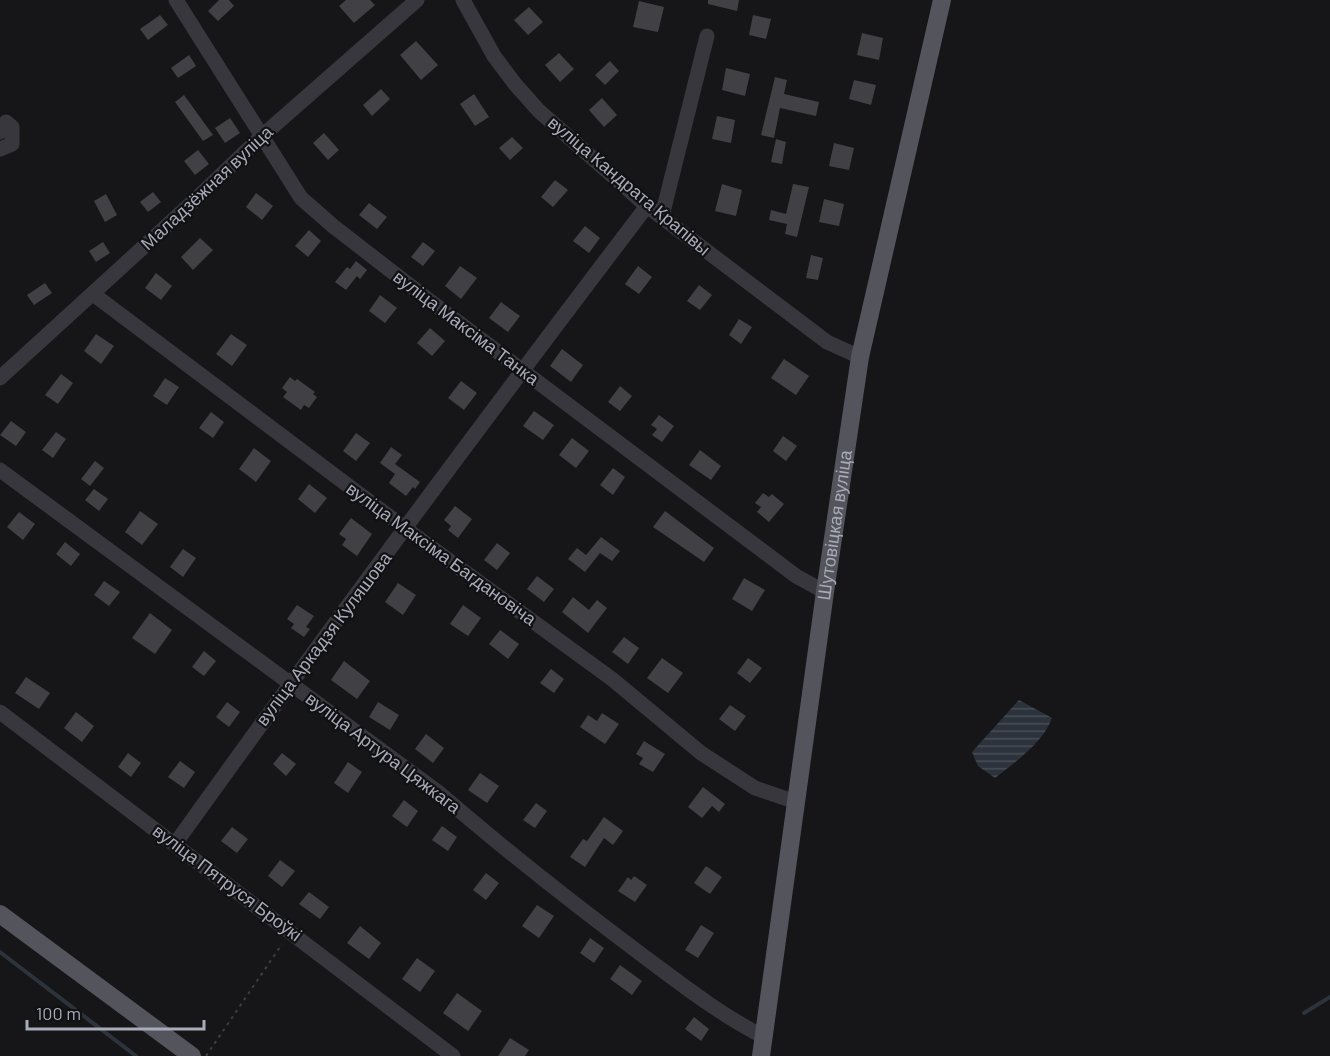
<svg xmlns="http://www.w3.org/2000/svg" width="1330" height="1056" viewBox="0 0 1330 1056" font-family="Barlow,sans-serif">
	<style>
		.water { fill: url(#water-rules) }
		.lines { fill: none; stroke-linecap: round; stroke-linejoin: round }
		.stream { stroke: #2c333c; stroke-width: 4 }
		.building { fill: #404045 }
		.path { stroke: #3d3e44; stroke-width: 2; stroke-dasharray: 3 4.5; stroke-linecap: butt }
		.minor { stroke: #37373d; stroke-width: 15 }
		.major { stroke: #53545c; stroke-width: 18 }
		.labels { text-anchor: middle; stroke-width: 4.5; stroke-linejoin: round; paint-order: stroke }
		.street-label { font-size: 18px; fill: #a8abb8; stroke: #111113 }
	</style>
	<defs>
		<pattern id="water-rules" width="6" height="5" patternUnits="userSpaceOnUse" patternTransform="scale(1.5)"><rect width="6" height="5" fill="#2c333c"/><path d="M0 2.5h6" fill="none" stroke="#484e56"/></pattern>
	</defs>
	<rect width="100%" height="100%" fill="#161618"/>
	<path class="water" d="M1019,700L1052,718C1043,743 1015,762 995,778L978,766L972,752Z"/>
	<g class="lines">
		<path class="stream" d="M0,952L136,1056
			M1304,1013L1330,997"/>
	</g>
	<path class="building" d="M219,0H229L234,6L218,21L208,11Z
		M346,0H370L375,5L354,23L339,6Z
		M708,0H739L737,11L708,4Z
		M639,1L664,7L658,32L633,27Z
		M529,7L543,22L528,35L514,20Z
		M160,15L168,25L148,40L140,29Z
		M753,15L771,19L766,39L749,35Z
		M862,33L883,38L879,60L857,55Z
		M416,41L438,65L421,80L400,55Z
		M559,53L574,69L560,82L545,65Z
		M189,55L196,66L178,78L171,68Z
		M610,61L619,71L605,85L595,75Z
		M726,68L750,74L745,96L722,90Z
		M775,77L787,80L784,94L819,102L816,116L780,108L774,138L761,135Z
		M854,80L876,85L871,105L849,99Z
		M381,89L390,99L372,116L363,105Z
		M474,94L489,117L475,126L460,104Z
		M184,95L213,135L203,141L175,102Z
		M602,98L617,115L604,127L589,110Z
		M717,116L735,120L731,143L712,139Z
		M230,118L240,133L225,143L215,128Z
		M324,133L339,150L328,160L313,143Z
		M512,137L523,148L510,160L499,148Z
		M776,139L786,142L782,164L771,162Z
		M834,143L854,148L849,170L829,166Z
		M198,150L209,164L195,175L184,161Z
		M555,180L568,190L553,207L541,197Z
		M722,184L742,190L736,216L715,211Z
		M793,184L809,187L797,237L785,234L787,224L769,220L771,210L786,214Z
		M153,192L161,202L148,212L140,202Z
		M256,193L273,206L262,220L246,207Z
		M106,194L117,215L105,222L94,201Z
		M824,199L844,204L839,226L819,222Z
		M369,203L387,217L377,229L359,215Z
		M585,226L600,238L589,253L573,241Z
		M309,230L321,241L308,257L295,246Z
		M200,238L213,250L193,270L181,257Z
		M103,242L110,253L96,262L89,251Z
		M423,242L435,251L423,266L411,257Z
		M811,255L823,258L818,280L806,278Z
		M356,261L367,270L360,279L357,276L346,290L335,282L347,267L350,269Z
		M460,266L477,278L461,299L445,286Z
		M638,266L652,277L639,294L625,284Z
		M156,273L172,286L161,300L145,288Z
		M45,283L52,293L34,305L27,295Z
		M699,285L712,295L700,310L687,301Z
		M380,295L397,308L385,323L369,311Z
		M501,302L520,316L508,332L489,318Z
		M739,319L752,327L741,344L729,335Z
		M430,328L445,341L432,356L417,343Z
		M96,334L114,346L101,364L84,351Z
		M231,334L247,345L232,366L216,354Z
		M562,349L583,365L571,382L550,366Z
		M784,359L809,376L796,395L771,378Z
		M61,374L73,383L58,404L45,395Z
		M290,377L295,381L297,379L315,392L313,394L317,397L309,408L304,405L301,410L283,397L287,392L282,388Z
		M165,378L179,387L167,405L153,396Z
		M461,381L477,393L464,410L448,398Z
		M620,386L632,396L620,411L608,402Z
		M534,411L554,425L543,440L523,426Z
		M211,412L224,422L213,438L199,428Z
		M659,415L674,426L662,442L652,435L657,429L651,425Z
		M11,421L26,432L16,446L0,435Z
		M56,432L66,439L53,458L42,450Z
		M356,433L370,443L356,461L343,451Z
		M783,436L797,446L786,461L773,451Z
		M572,438L589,451L576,468L559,455Z
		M391,447L402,455L395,464L420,482L415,489L413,487L406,496L389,483L395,474L380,463Z
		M254,448L271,461L256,482L239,469Z
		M700,450L721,466L711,480L689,465Z
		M95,461L104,468L90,486L81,479Z
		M613,468L625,477L613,495L600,485Z
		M309,484L327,498L315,513L298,499Z
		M94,489L108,499L99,511L85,500Z
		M763,493L769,497L772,494L784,504L769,522L757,512L761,507L755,503Z
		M455,506L472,519L458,538L448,530L451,526L444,520Z
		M140,511L158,524L142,545L125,532Z
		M665,511L714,548L704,562L653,527Z
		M19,512L35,524L23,540L7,527Z
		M351,518L372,534L357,556L342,545L346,539L339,534Z
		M601,537L620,551L612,561L600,553L585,572L568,559L577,548L586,555Z
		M65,542L80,554L71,566L56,554Z
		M497,543L510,553L497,570L484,560Z
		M183,549L196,558L183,577L170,567Z
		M537,576L554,589L544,602L527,589Z
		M744,578L765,590L752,611L732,599Z
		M104,581L120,592L109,606L94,595Z
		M398,583L416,595L403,615L385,602Z
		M573,597L589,610L597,600L607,608L588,633L562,612Z
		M297,605L314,616L306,627L310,629L304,637L291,628L294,624L287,619Z
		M463,605L481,618L468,636L450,624Z
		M150,613L172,630L155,654L132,638Z
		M500,630L519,644L508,659L489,644Z
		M624,637L639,648L628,664L612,652Z
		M204,651L216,661L204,676L192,667Z
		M662,658L683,673L668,693L647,678Z
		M748,658L762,668L750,683L737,673Z
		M344,661L370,681L357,699L331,680Z
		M551,669L564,679L554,693L540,683Z
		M26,677L50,693L39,709L15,693Z
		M227,702L240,712L229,727L216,717Z
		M378,702L399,715L390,730L369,717Z
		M730,705L746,716L735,731L719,719Z
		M76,712L94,726L82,742L64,728Z
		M602,713L619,724L605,744L580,727L588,715L597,721Z
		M426,734L444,748L433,763L415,749Z
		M644,741L665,754L653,772L639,764L643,758L636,754Z
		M128,753L141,763L131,777L118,767Z
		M282,753L296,764L286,776L273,764Z
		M180,761L195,772L184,788L168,777Z
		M348,762L362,772L348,793L334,783Z
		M480,773L499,786L487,803L468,790Z
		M703,787L725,804L719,812L712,806L702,818L688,807Z
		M404,800L418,811L407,827L392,816Z
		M536,803L547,811L535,828L523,820Z
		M604,817L623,831L613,845L604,838L585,867L570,857L583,839L587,841Z
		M442,826L457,837L448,851L432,840Z
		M232,827L248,839L237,853L221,841Z
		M280,860L295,871L282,887L268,876Z
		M706,866L722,877L710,894L694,883Z
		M486,873L499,883L486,900L473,890Z
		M634,876L647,885L635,902L618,891L628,877L631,880Z
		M309,892L329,907L320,919L299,904Z
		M537,905L554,916L539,938L522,926Z
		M701,925L714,933L698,958L685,950Z
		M360,926L381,943L369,959L347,943Z
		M590,938L604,948L594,963L580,953Z
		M417,958L435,971L420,992L402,979Z
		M620,965L642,981L632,995L610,979Z
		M457,993L482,1011L468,1031L443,1013Z
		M694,1017L709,1029L701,1041L685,1029Z
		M510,1038L529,1050L525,1056H498Z"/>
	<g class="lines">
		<path class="path" d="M206,1056L282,944"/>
		<path class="minor" d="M176,0L301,198L333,226L426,298L796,576L825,592
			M463,0L494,56L515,84L539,111L647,206L827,342L860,357
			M0,132L6,122L12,127V144L0,149
			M662,216L707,36
			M93,294L406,529L612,679L701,753L755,788L796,802
			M0,378L196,199L262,136L417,0
			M0,470L438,792C505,850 575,905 646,958C685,987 721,1015 764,1037
			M0,712L453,1056
			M175,844C329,629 487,416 647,206"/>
		<g class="major">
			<path d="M0,914L192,1056"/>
			<path id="s1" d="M761,1056L825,592L860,357L942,0"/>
		</g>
	</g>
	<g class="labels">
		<g class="street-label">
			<text transform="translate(629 186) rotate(40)" y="6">вуліца Кандрата Крапівы</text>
			<text transform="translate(207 188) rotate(-43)" y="6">Маладзёжная вуліца</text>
			<text transform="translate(466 328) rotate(37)" y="6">вуліца Максіма Танка</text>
			<text dy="6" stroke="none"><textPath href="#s1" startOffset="536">Шутовіцкая вуліца</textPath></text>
			<text transform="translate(441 554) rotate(36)" y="6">вуліца Максіма Багдановіча</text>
			<text transform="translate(324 639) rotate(-53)" y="6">вуліца Аркадзя Куляшова</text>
			<text transform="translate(383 753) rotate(37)" y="6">вуліца Артура Цяжкага</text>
			<text transform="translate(227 883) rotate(37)" y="6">вуліца Пятруся Броўкі</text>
		</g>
	</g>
	<path d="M27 1020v9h177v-9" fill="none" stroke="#a8abb8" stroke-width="3"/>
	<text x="36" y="1020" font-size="18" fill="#a8abb8" stroke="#111113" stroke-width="4.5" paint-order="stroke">100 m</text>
</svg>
